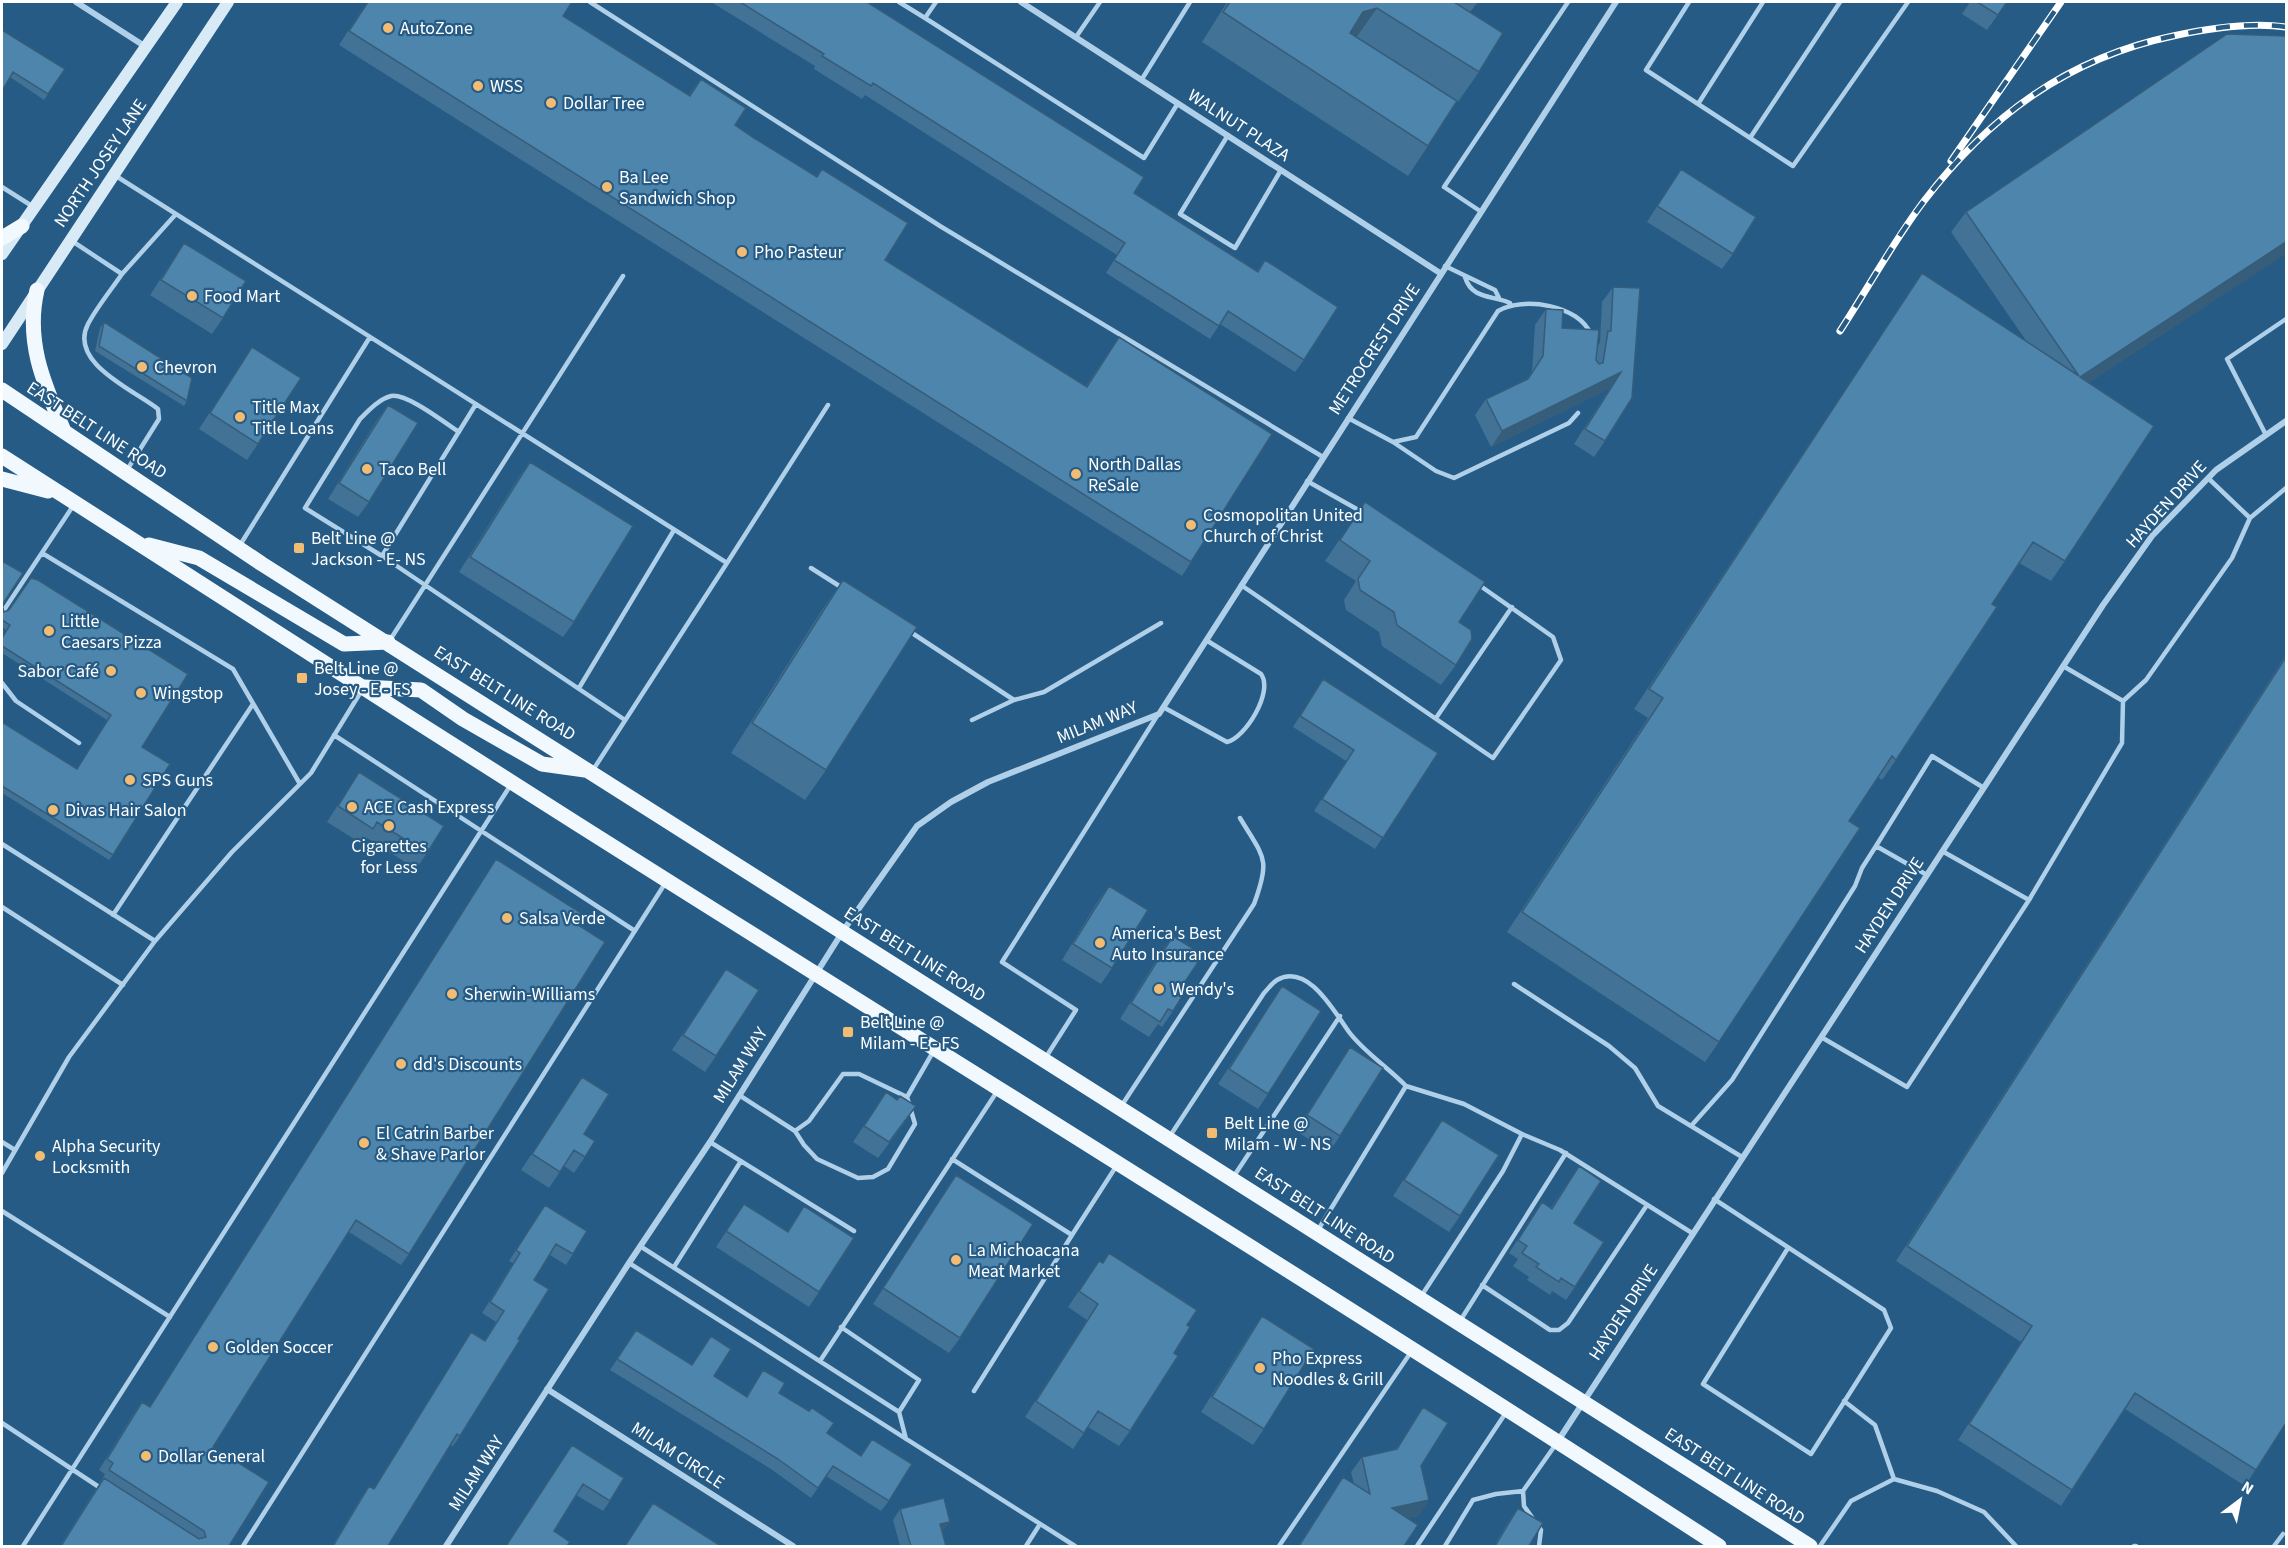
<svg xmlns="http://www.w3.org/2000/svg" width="2288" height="1548" viewBox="0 0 2288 1548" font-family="'Source Sans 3',sans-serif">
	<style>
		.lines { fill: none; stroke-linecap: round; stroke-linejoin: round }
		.service { stroke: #afd0e8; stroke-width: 4.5 }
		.minor { stroke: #afd0e8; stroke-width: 6 }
		.secondary { stroke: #d9eaf7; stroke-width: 12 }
		.primary { stroke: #f1f8fe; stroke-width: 15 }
		.rail-casing { stroke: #fff; stroke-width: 7 }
		.rail { stroke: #255b85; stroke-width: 4.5; stroke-dasharray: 14; stroke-linecap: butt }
		.wall { fill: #427295 }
		.shaded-wall { fill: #365d79 }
		.building { fill: #4d85ad; stroke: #365d79; stroke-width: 1.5 }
		.poi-dot { fill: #f2bc73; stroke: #255b85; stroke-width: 2 }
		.labels { text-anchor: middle; stroke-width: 4.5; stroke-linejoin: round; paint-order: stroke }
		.poi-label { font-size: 18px; fill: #fff; stroke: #255b85; text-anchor: start }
		.street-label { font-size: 18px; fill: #fff; stroke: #255b85 }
	</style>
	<rect width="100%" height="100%" fill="#255b85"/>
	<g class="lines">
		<path class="service" d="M590,2L940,226L1323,457
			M899,2L925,18
			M936,2L925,18L1144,158L1178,103
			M1689,2L1646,70L1793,166L1908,2
			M1076,37L1100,2
			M1142,79L1190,2
			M1698,104L1763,2
			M1228,135L1180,214L1235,248L1281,170
			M1750,138L1840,2
			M116,176L727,563L593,770
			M2,187L32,206
			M1480,211L1444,187L1568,2
			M72,241L122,274C111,290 97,307 88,324C68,363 134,390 158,409L159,419L127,470
			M1445,266L1495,290L1499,298
			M122,274L176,214
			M1465,277C1472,300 1493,295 1510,303
			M476,404L382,556L625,720
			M1348,418L1393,442L1416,437L1498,311C1523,296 1580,305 1591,335
			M2266,435L2227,359L2286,319
			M1393,442L1436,471L1454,478L1569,423L1578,413
			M1307,481L1362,512
			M2250,518L2286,488
			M240,545L370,337
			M42,553L233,669L300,784
			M382,556L305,508L360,419C368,411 379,399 391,396C407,393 445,423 459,432
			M727,563L828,405
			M811,568L844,589
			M1241,585L1493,758L1561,660L1553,637L1479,585
			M2,613L73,506
			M909,631L1014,700
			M390,640L623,276
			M2063,666L2123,701L2146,680L2232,558L2250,518L2208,478
			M2,683L16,701L79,743
			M579,688L674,530
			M1163,707L1227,742C1245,738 1274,692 1261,674L1206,640
			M1436,718L1512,607
			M972,720L1014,700L1044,692L1161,623
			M334,735L635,931
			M2,844L155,941
			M1876,846L1932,756L1984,788
			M2029,900L2122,743L2123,701
			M2,907L123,985
			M113,915L253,704
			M1514,984L1609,1046L1635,1068L1658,1106L1742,1157
			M1821,1037L1907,1087L2029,900L1942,851
			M1046,1057L1076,1010L1002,962L1157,716
			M1406,1086L1464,1104L1522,1134L1503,1171L1422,1295
			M739,1095L795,1131L804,1145L817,1159L858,1178L873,1177L888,1169L915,1124L907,1097L933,1052
			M1122,1105L1254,904C1271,858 1264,858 1240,818
			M1691,1126L1732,1080L1855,886L1862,868L1876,846L1927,875
			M795,1131L809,1121L843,1074H859L907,1097
			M1522,1134L1560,1150L1692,1233
			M1170,1136L1264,993C1268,989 1272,983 1277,980C1308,962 1335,1013 1349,1032C1365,1053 1389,1068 1406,1086L1318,1230
			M2,1142L15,1150
			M710,1142L854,1231
			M952,1159L1072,1235L1117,1165
			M2,1173L69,1057L155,941L232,852L311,773L362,690
			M1234,1176L1340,1016
			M1714,1199L1884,1310L1891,1328L1811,1454L1703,1384L1788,1248
			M2,1211L170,1317
			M640,1246L899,1412L906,1439
			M629,1263L1075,1546
			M674,1267L741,1161
			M1482,1285L1550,1330H1559L1568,1323L1647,1205
			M1460,1321L1566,1153
			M841,1327L919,1380L899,1412
			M820,1361L998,1090
			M974,1391L1072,1235
			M2,1423L102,1489
			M1894,1479L1937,1491L1984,1512L2016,1546
			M1523,1491L1524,1506L1541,1530L1539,1546
			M23,1546L510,786
			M243,1546L666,882
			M1026,1546L1040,1524
			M1279,1546L1411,1352
			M1417,1546L1507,1411
			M1445,1546L1473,1500L1496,1494L1523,1491L1556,1444
			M1820,1546L1851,1501L1894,1479L1875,1425L1844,1401
			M2134,1546H2136
			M2274,1546L2283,1534"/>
		<path class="minor" d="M76,2L146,47
			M1021,2L1440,273
			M547,1389L793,1546
			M1558,1441L2103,605L2152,536L2216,470L2286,421
			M446,1546L629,1263L710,1142L843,931L917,826L951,802L988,782L1159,714L1616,2"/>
		<path class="secondary" d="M2,254L177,2
			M2,344L228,2"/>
		<path class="primary" d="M2,238L22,226
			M37,290C25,342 44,384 64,431
			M2,390L262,564L1810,1546
			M2,456C194,579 386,703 579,825C959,1065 1342,1301 1719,1546
			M2,479L48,491
			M149,545L199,558L344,644L388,642
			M364,687L421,690L463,719L542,764L585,770"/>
		<g class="rail-casing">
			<path id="rail" d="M1951,161L2061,2
				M1840,331C1868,288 1893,242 1924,201C1989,116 2068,58 2173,36C2210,28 2249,22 2286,27"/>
		</g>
		<use href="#rail" class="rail"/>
	</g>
	<path class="wall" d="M367,2H572L563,16L689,95L701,79L735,125L754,138L816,177L822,169L885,260L1086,386L1119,337L1191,562L1182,576L339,45Z
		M711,2H867L1134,193L1257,271L1265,260L1304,360L1295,372L1220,324L1210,339L1106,273L1117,255L865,95L862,99L814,69L815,66Z
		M1227,2H1478L1470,12L1479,72L1458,102L1457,101L1428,146L1408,176L1202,42Z
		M1970,2H2007L1987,30L1962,14Z
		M2,30L65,69L44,100L10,77Z
		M1681,169L1733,254L1722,269L1647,222Z
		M1966,212L2089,383L2065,561L2051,581L2019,563L1992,604L1896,760L1882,780L1878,777L1849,821L1719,1042L1705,1062L1507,932L1648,718L1634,709L1922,273L2027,342L1951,232Z
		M184,243L223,318L212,334L150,295Z
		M1613,287L1640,288L1605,441L1594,457L1574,444L1610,388L1491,447L1475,415L1486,399L1527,379L1532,372L1535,325L1546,309L1562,328L1598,346L1600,342L1602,302Z
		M104,322L187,401L184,406L95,351L100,328Z
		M252,347L258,444L247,460L199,429Z
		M388,405L369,502L358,517L328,499L377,420Z
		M530,462L574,622L563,637L459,572L519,477Z
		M1365,502L1459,622L1456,665L1441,685L1382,646L1379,632L1346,610L1344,600L1356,581L1325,561Z
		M2,561V605L4,612L9,610L142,747L113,855L109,860L2,793V722L77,769L107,720L2,653V638L6,630L2,627Z
		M843,580L826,770L805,800L731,753L822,610Z
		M2286,655V1423L2245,1486L2125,1409L2061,1506L1958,1440L2021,1342L1896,1261Z
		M1323,679L1438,753L1375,849L1314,811L1346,761L1293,727Z
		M359,772L427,853L416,869L367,838L362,844L327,822Z
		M496,859L575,923L409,1254L401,1265L349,1232L213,1447L229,1546H60L101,1481L105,1474L99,1470L134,1413L142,1402L150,1407Z
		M1109,886L1112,968L1101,984L1062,960L1098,901Z
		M1173,936L1178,992L1173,1011L1162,1027L1158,1024L1149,1037L1120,1019L1162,951Z
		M726,969L716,1056L705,1072L672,1050Z
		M1282,986L1268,1094L1258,1109L1218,1084Z
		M1350,1047L1340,1136L1329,1152L1296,1131Z
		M582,1077L585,1157L574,1173L564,1166L549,1188L521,1170Z
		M886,1092L897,1100L905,1122L878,1158L853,1142Z
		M1442,1120L1460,1216L1449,1232L1393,1196Z
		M1579,1166L1574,1223L1575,1287L1566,1300L1552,1291L1550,1295L1527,1280L1529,1277L1513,1266L1518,1259L1509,1253L1542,1202L1551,1208Z
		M956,1175L960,1338L949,1353L873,1304Z
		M744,1204L787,1232L804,1206L819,1292L809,1307L716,1247Z
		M545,1205L573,1254L566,1265L550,1255L534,1280L518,1339L460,1436L453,1446L450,1445L388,1546H332L362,1496L369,1486L374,1488L471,1332L485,1340L496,1322L482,1313L513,1263L509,1261Z
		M1099,1261L1187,1325L1174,1353L1130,1431L1119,1446L1088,1427L1073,1449L1025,1417L1087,1320L1068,1307Z
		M1262,1316L1264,1429L1253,1445L1201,1412L1251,1332Z
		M636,1330L692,1365L711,1336L714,1376L746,1397L763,1370L779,1393L827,1433L861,1456L872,1439L889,1501L881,1511L826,1476L811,1498L771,1469L610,1370Z
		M1423,1407L1421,1466L1429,1500L1418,1516L1408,1518L1404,1546H1298L1343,1477L1354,1484L1351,1472L1362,1457L1396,1449Z
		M572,1445L610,1501L603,1511L576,1495L554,1531L567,1546H506Z
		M1518,1508L1529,1546H1494L1507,1524Z
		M900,1509L942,1532L946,1546H900L893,1520Z"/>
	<path class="shaded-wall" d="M1377,8L1356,38L1342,42L1363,12Z
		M2286,242V254L2066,398L2080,377Z
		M1621,372L1610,388L1491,447L1502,431Z
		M1429,1500L1418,1516L1381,1524L1392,1508Z
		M950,1522L943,1532L940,1524Z"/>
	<path class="building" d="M368,2H572L563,16L690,96L701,79L746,108L735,125L754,138L817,177L822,169L908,223L885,260L1087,387L1119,337L1272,434L1191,562L349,31Z
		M740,2H867L1144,177L1134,193L1258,272L1265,260L1338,307L1304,360L1228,311L1219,326L1114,260L1125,243L873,83L871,86L822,56L824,54Z
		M1230,2H1454L1503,33L1479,72L1377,8L1363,12L1350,33L1457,101L1428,146L1223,12Z
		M1977,2H2007L1998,15Z
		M2,30L65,69L48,94L13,72L2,91Z
		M2227,34L2286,36V242L2080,377L2154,426L2065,561L2033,542L1992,604L1997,607L1896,760L1892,756L1849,821L1860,828L1719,1042L1522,912L1663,698L1649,689L1922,273L2079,376L1966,212Z
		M1681,169L1756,217L1733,254L1657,206Z
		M184,243L246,281L223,318L161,280Z
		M1613,287L1640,288L1632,398L1605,441L1585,429L1621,372L1502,431L1486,399L1528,379L1543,356L1546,309L1563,310L1562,328L1599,330L1596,360L1599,364L1603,363L1608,331H1611Z
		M104,322L192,378L187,401L99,346Z
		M252,347L301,378L258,444L210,413Z
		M388,405L418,423L369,502L339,483Z
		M530,462L633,526L574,622L470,557Z
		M1365,502L1485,582L1459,622L1471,630L1472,639L1456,665L1397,625L1394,612L1360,590L1358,579L1370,561L1340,540Z
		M2,561L23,573L2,605L4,612L9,610L31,578L38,580L188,674L142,747L170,764L113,855L2,786V722L77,769L111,715L2,646V638L10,625L2,620Z
		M843,580L917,627L826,770L752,723Z
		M2286,657V1423L2256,1470L2135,1393L2072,1490L1969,1424L2032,1326L1907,1246Z
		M1323,679L1438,753L1383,838L1322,799L1354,750L1300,716Z
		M359,772L444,826L427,853L377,822L373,829L338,806Z
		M496,859L581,913L575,923L605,942L409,1254L356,1220L213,1447L269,1482L229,1546H61L104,1478L199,1539L206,1537L204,1531L109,1470L113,1463L107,1459L142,1402L150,1407Z
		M1109,886L1148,910L1112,968L1073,944Z
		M1173,936L1203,955L1178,992L1183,995L1173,1011L1168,1009L1160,1022L1131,1003Z
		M726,969L759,990L716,1056L683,1035Z
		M1282,986L1321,1011L1268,1094L1229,1069Z
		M1350,1047L1383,1068L1340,1136L1307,1115Z
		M582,1077L609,1094L584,1134L595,1141L585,1157L574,1150L560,1172L532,1154Z
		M886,1092L897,1100L900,1096L916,1106L889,1142L864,1126Z
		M1442,1120L1499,1155L1460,1216L1404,1180Z
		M1579,1166L1601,1181L1574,1223L1604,1242L1575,1287L1561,1278L1559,1282L1536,1267L1539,1264L1522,1253L1527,1246L1518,1240L1542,1202L1552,1209Z
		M956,1175L1033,1224L960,1338L883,1288Z
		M744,1204L788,1232L804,1206L854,1238L819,1292L726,1231Z
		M545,1205L587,1231L573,1254L556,1244L534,1280L549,1289L518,1339L520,1340L460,1436L457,1434L388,1546H333L369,1486L374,1489L471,1332L485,1341L504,1311L490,1302L520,1253L516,1250Z
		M1109,1253L1197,1310L1187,1325L1190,1327L1174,1353L1178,1356L1130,1431L1098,1411L1084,1433L1036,1401L1098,1304L1079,1291L1099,1261L1103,1263Z
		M1262,1316L1314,1349L1264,1429L1212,1397Z
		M636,1330L692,1365L711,1336L731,1349L714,1376L747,1397L763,1370L785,1383L779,1393L809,1411L812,1408L834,1423L827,1433L861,1456L872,1439L912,1464L889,1501L833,1466L818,1488L778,1459L617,1359Z
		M1423,1407L1448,1423L1421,1466L1429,1500L1392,1508L1418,1525L1404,1546H1299L1343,1477L1370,1494L1362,1457L1397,1449Z
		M572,1445L624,1478L610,1501L583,1484L554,1531L570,1542L567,1546H506Z
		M944,1498L950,1522L940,1524L946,1546H911L900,1509Z
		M653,1503L721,1546H625Z
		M1518,1508L1543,1523L1529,1546H1495Z"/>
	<g class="poi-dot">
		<circle cx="388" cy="28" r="6"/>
		<circle cx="478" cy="86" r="6"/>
		<circle cx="551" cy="103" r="6"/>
		<circle cx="607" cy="187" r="6"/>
		<circle cx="742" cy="252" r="6"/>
		<circle cx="192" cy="296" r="6"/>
		<circle cx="142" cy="367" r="6"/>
		<circle cx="240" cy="417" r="6"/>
		<circle cx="367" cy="469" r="6"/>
		<circle cx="1076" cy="474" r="6"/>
		<circle cx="1191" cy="525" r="6"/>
		<rect x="293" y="542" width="12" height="12" rx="3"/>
		<circle cx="49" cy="631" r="6"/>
		<circle cx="111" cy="671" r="6"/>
		<rect x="296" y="672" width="12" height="12" rx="3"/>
		<circle cx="141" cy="693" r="6"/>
		<circle cx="130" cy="780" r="6"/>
		<circle cx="352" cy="807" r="6"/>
		<circle cx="53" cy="810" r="6"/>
		<circle cx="389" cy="826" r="6"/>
		<circle cx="507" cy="918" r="6"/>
		<circle cx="1100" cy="943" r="6"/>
		<circle cx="1159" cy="989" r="6"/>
		<circle cx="452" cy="994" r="6"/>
		<rect x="842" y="1026" width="12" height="12" rx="3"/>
		<circle cx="401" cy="1064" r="6"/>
		<rect x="1206" y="1127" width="12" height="12" rx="3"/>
		<circle cx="364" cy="1143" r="6"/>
		<circle cx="40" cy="1156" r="6"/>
		<circle cx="956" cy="1260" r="6"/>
		<circle cx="213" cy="1347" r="6"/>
		<circle cx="1260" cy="1368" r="6"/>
		<circle cx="146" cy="1456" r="6"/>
	</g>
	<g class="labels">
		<g class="poi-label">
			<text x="400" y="34">AutoZone</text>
			<text x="490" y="92">WSS</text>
			<text x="563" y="109">Dollar Tree</text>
			<text x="619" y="183">Ba Lee<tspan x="619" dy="21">Sandwich Shop</tspan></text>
			<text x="754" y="258">Pho Pasteur</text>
			<text x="204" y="302">Food Mart</text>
			<text x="154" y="373">Chevron</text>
			<text x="252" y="413">Title Max<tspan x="252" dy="21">Title Loans</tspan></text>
			<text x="1088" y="470">North Dallas<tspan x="1088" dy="21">ReSale</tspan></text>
			<text x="379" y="475">Taco Bell</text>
			<text x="1203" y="521">Cosmopolitan United<tspan x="1203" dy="21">Church of Christ</tspan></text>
			<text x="311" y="544">Belt Line @<tspan x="311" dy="21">Jackson - E- NS</tspan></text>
			<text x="61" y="627">Little<tspan x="61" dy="21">Caesars Pizza</tspan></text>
			<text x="314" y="674">Belt Line @<tspan x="314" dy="21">Josey - E - FS</tspan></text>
			<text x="99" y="677" text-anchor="end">Sabor Café</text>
			<text x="153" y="699">Wingstop</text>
			<text x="142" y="786">SPS Guns</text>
			<text x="364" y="813">ACE Cash Express</text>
			<text x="65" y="816">Divas Hair Salon</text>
			<text x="389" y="852" text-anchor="middle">Cigarettes<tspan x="389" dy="21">for Less</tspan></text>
			<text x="519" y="924">Salsa Verde</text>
			<text x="1112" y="939">America's Best<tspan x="1112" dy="21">Auto Insurance</tspan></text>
			<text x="1171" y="995">Wendy's</text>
			<text x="464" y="1000">Sherwin-Williams</text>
			<text x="860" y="1028">Belt Line @<tspan x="860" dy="21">Milam - E - FS</tspan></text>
			<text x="413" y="1070">dd's Discounts</text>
			<text x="1224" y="1129">Belt Line @<tspan x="1224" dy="21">Milam - W - NS</tspan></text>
			<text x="376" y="1139">El Catrin Barber<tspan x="376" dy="21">&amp; Shave Parlor</tspan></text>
			<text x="52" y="1152">Alpha Security<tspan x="52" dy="21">Locksmith</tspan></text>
			<text x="968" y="1256">La Michoacana<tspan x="968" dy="21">Meat Market</tspan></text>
			<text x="225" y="1353">Golden Soccer</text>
			<text x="1272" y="1364">Pho Express<tspan x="1272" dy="21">Noodles &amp; Grill</tspan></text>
			<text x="158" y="1462">Dollar General</text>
		</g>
		<g class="street-label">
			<text transform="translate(1239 125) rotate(33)" y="6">WALNUT PLAZA</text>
			<text transform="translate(100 163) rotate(-56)" y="6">NORTH JOSEY LANE</text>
			<text transform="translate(1374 349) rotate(-57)" y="6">METROCREST DRIVE</text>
			<text transform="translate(97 430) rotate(33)" y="6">EAST BELT LINE ROAD</text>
			<text transform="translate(2166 504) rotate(-48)" y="6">HAYDEN DRIVE</text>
			<text transform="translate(505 693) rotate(32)" y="6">EAST BELT LINE ROAD</text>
			<text transform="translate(1097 722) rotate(-22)" y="6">MILAM WAY</text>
			<text transform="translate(1889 905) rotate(-57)" y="6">HAYDEN DRIVE</text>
			<text transform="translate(915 954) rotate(32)" y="6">EAST BELT LINE ROAD</text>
			<text transform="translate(740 1065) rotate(-58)" y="6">MILAM WAY</text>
			<text transform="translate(1325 1215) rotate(33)" y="6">EAST BELT LINE ROAD</text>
			<text transform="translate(1623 1312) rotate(-57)" y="6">HAYDEN DRIVE</text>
			<text transform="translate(678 1455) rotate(33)" y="6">MILAM CIRCLE</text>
			<text transform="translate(476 1473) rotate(-57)" y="6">MILAM WAY</text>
			<text transform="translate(1735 1476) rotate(33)" y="6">EAST BELT LINE ROAD</text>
		</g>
	</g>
	<rect width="2288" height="1548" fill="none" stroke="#ffffff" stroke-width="6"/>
	<g transform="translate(2240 1500) rotate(32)" stroke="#255b85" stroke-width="4.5" paint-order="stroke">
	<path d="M0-4.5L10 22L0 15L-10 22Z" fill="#ffffff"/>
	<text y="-9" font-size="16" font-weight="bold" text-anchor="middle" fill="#ffffff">N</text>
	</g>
</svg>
